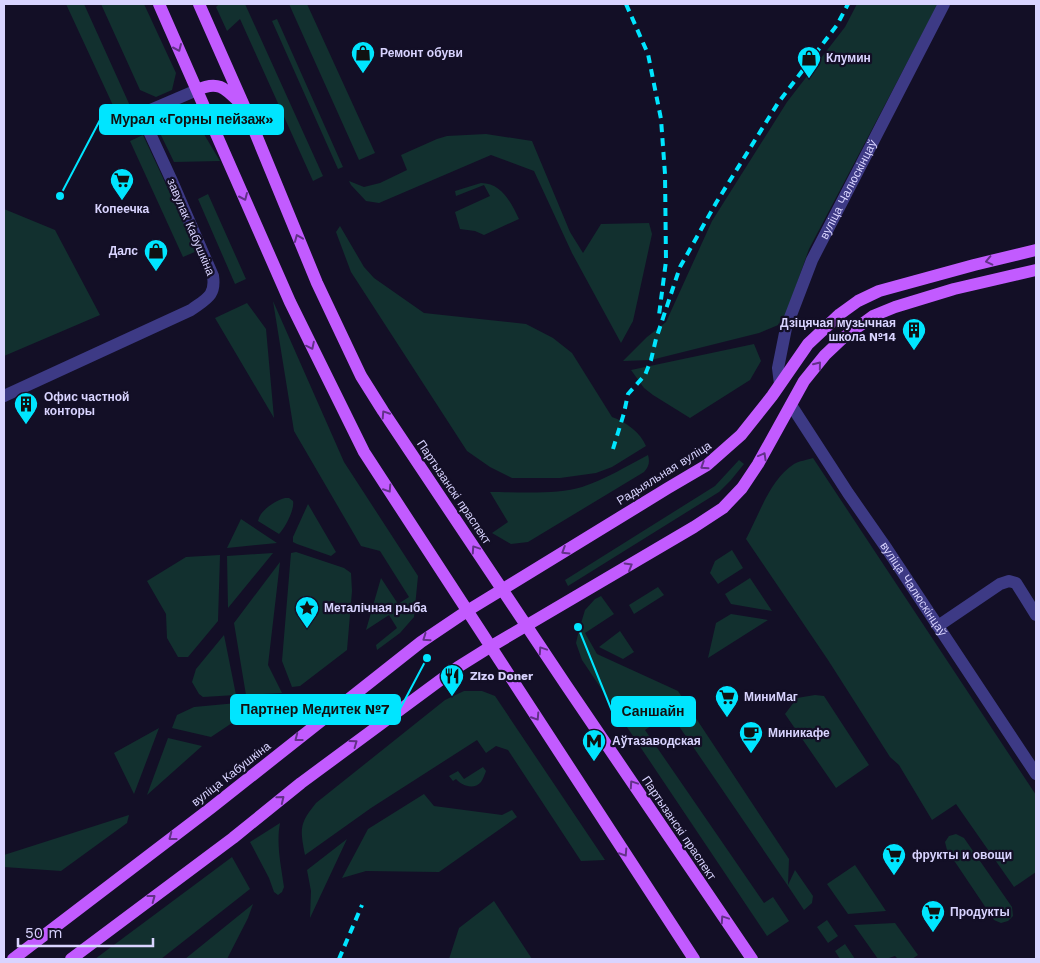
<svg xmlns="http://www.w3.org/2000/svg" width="1040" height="963" viewBox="0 0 1040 963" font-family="'Work Sans',sans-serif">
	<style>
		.green { fill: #12302f }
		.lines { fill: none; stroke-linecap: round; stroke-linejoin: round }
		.street { stroke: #3d3a85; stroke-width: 12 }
		.primary { stroke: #c25bff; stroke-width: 12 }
		.rail { stroke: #00e5ff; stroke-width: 4; stroke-dasharray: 8 6; stroke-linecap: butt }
		.oneway { stroke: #623188 }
		.labels { text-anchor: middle; stroke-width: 4.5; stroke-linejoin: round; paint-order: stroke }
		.poi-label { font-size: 12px; font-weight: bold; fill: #d9d4ff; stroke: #130f26; text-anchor: start }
		.street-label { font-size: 12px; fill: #d9d4ff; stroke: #130f26 }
		.leader { fill: none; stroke: #00e5ff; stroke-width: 2 }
		.callout-dot { fill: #00e5ff; stroke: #130f26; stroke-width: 2 }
		.callout { fill: #00e5ff; stroke: #00e5ff; stroke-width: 2 }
		.callout-label { font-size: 14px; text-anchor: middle; font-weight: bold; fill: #111 }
	</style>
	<rect width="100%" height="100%" fill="#130f26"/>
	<path class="green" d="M66,4H84L131,108L117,114Z
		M101,4H144L176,73L172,90L156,97L140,90Z
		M219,4H245L323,176L313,181L240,19L227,31L216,7Z
		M289,4H307L375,153L359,160Z
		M857,4H938L809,249L783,323L759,333L651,360L623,361L647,337L666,322L712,221L787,102L845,27Z
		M277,19L343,167L338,169L272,21Z
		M189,109L220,161L174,162L156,125Z
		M486,134L532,141L570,232L583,253L601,224L649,223L652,234L633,321L621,343L572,253L534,171L491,155L379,203L366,201L351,185L349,181L364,187L380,183L407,170L401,155L437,139L447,136Z
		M143,135L197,251L183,257L130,141Z
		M481,183C502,183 511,203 519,219L484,235L475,231L460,229L455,212L490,196L484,185L456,196L455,191Z
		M208,194L246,279L235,284L198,199Z
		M4,209L55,230L100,315L4,356Z
		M340,226L364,267L374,278L424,313L526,324L553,338L572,353L612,417C626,422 640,432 646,446L612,467L596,473L560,478H512L490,467L467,451L351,272L336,232Z
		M273,301L344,462L418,576L414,617L400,633L377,650L376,645L397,628L389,615L366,630L381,578L398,604L409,597L380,551L361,546L294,431Z
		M247,303L266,329L274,418L215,318Z
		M754,344L761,361L750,380L690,418L653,395L644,388L631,370Z
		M648,455C650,462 649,466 644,472L528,542L511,544L492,533L508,522L490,492C517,492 557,495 582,487C606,479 627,466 648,455Z
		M813,458L1036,795V872L1014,887L956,804L932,820L899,765L890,757L828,660L746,539C759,515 770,479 794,464C799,461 807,460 813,458Z
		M739,460L744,464L731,480L719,492L568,586L565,580L715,486Z
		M285,498H289L293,501C295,509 285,528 279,534L258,521C260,510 275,501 285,498Z
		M308,504L336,552L331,556L297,544L293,542V537Z
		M241,519L277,543L227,548Z
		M732,550L743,568L718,584L710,573L715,561Z
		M296,552L344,568L351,573L352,591L347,650L300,686L292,687L282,661L291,553Z
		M273,553L228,608L227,556Z
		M220,555L218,621L188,657H178L167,638L166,614L147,581L186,557Z
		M280,562L268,665L282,693L246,695L234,623Z
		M750,578L772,611L731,604L725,594Z
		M658,587L664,595L634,614L629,605Z
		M601,596L614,614L585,633L597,654L678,691L789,859L788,885L795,870L813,896L812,903L804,910L788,886L670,713L645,730L764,903L773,897L789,921L767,936L582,660L576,643L579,630L585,610L595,599Z
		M731,614L768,620L708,658L716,623Z
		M620,631L634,652L623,659L599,647Z
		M224,635L236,695L203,697L199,694L192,682L196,669Z
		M464,691H482L495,696L605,860L581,861L508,750L496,746L486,753L477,740L371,808L305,855C300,829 299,824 316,803L445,700Z
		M815,695L824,696L869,765L836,788L785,714L797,698Z
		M237,703L241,717L211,737L172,728L177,715L194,707Z
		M159,728L134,794L114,753Z
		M168,738L202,746L147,795Z
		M483,767L486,771C485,774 483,779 481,782C474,790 462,786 456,779L453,781L449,776L458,771L464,779Z
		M424,794L434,806L502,815L512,810L517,817L439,872L366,871L342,878L368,829Z
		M129,815L127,823L61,871L4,867V855Z
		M280,823C276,844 281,865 284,887L282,892L278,895L274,892L269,878L250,842Z
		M956,834L964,838L1012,907L1013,916L1008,921L1001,923L994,920L947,850L945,842L949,836Z
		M347,839L310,918L311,891L307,870Z
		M232,857L250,889L161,959H95Z
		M855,865L886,911L848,914L827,884Z
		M494,901L532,959H449L459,928Z
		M253,904L248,918L227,959H185Z
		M827,920L838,936L828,943L817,927Z
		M895,923L918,955L912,959H898L895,956L886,959H878L854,925Z
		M845,944L855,959H840L835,951Z"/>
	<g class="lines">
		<g class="street">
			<path id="s1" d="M780,384L778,368L786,328L812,260L944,4"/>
			<path d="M4,396L191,310C206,299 216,296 213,276L171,179L141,114L197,90"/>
			<path id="s2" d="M791,405L848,493L887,549L1036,774"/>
			<path d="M938,626L1000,584L1009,581L1016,583L1036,615"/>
		</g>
		<path class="primary" d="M159,4L290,302L364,452L694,959
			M199,4L245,108L317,283L361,376L383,411L566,685L752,959
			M197,90C218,80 225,88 240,103
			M13,959L211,808L421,642L467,611L668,488L707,465L741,435L772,396L808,344L840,314L858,301L879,291L974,265L1036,250
			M71,959L233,838L301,783L458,667L490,647L694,527L723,508L742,488L758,464L804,381L825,355L843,338L873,316L895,307L954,289L1036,270"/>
		<path class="rail" d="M626,4L648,54L661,119L665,174L666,261L659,315
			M613,449L624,413L628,394L645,375L651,360L656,339L680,267L716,203L778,103L837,25L848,4
			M339,959L362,905"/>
	</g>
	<defs><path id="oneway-chevron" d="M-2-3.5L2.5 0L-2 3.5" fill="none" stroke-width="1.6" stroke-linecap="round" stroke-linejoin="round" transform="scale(1.25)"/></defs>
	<g class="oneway">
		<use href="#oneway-chevron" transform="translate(178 48) rotate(66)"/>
		<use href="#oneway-chevron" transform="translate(244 197) rotate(66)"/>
		<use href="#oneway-chevron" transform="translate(298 238) rotate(-112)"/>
		<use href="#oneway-chevron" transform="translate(989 261) rotate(167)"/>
		<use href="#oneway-chevron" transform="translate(311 346) rotate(64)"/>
		<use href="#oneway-chevron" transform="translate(818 365) rotate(-51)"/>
		<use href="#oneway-chevron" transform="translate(385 414) rotate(-123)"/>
		<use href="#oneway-chevron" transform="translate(763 456) rotate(-61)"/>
		<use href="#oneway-chevron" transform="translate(704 466) rotate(147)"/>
		<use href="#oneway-chevron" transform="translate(388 489) rotate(57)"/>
		<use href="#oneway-chevron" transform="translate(475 549) rotate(-124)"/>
		<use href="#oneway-chevron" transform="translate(565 551) rotate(148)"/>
		<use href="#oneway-chevron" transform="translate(629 566) rotate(-30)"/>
		<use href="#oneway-chevron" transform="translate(426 638) rotate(145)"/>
		<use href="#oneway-chevron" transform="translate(542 650) rotate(-124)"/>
		<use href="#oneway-chevron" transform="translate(536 717) rotate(57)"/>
		<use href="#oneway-chevron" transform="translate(298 738) rotate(142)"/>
		<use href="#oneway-chevron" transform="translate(354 743) rotate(-36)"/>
		<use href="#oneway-chevron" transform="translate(633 784) rotate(-124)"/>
		<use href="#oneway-chevron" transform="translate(281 799) rotate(-39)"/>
		<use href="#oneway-chevron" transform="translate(172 837) rotate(143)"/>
		<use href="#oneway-chevron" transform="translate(624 853) rotate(57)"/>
		<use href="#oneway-chevron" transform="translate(152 898) rotate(-37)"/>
		<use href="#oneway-chevron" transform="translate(724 919) rotate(-124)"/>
	</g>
	<defs>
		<g id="shop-pin" transform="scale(1.25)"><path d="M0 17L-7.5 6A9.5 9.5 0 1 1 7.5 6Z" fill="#00e5ff" stroke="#130f26"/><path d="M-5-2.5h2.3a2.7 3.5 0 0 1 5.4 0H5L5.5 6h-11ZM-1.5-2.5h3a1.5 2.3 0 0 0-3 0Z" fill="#111"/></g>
		<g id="supermarket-pin" transform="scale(1.25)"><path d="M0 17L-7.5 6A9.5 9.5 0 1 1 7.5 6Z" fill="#00e5ff" stroke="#130f26"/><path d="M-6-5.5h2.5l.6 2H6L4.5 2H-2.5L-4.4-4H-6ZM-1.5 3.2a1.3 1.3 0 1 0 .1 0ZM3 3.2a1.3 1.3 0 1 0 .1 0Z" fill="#111"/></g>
		<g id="building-pin" transform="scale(1.25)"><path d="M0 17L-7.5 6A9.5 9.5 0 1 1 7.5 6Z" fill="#00e5ff" stroke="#130f26"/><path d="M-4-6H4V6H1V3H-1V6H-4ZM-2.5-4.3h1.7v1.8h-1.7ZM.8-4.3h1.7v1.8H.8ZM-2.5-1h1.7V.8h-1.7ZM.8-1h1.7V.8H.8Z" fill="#111"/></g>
		<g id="sight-pin" transform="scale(1.25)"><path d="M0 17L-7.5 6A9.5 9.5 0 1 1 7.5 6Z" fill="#00e5ff" stroke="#130f26"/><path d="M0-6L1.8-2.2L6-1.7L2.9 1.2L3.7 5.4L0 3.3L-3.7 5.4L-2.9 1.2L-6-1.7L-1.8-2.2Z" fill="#111"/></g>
		<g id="restaurant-pin" transform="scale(1.25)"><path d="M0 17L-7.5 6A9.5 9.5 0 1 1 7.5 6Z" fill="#00e5ff" stroke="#130f26"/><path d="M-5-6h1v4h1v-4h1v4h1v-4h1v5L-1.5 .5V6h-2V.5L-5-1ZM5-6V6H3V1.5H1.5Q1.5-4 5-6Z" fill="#111"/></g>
		<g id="cafe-pin" transform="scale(1.25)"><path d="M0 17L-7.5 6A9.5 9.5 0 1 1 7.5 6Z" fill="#00e5ff" stroke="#130f26"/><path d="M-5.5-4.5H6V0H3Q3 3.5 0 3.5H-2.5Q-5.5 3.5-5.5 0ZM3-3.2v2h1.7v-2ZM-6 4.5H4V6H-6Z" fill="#111"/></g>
		<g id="metro-pin" transform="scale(1.25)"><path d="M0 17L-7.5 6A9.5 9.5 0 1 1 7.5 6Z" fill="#00e5ff" stroke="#130f26"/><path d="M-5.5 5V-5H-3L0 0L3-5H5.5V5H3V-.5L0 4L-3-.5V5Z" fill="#111"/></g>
	</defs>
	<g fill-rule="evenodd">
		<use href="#shop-pin" x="363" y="53"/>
		<use href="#shop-pin" x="809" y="58"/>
		<use href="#supermarket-pin" x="122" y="180"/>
		<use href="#shop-pin" x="156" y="251"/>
		<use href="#building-pin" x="914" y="330"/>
		<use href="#building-pin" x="26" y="404"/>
		<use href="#sight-pin" x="307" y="608"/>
		<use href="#restaurant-pin" x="452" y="676"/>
		<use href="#supermarket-pin" x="727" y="697"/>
		<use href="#cafe-pin" x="751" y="733"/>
		<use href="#metro-pin" x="594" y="741"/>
		<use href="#supermarket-pin" x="894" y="855"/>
		<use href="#supermarket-pin" x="933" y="912"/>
	</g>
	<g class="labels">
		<g class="poi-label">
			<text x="380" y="57">Ремонт обуви</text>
			<text x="826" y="62">Клумин</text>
			<text x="122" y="213" text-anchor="middle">Копеечка</text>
			<text x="138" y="255" text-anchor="end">Далс</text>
			<text x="896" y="327" text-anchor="end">Дзіцячая музычная<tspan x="896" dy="14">школа №14</tspan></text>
			<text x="44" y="401">Офис частной<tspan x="44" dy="14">конторы</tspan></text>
			<text x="324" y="612">Металічная рыба</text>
			<text x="470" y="680">Zizo Doner</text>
			<text x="744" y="701">МиниМаг</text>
			<text x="768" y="737">Миникафе</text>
			<text x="612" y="745">Аўтазаводская</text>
			<text x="912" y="859">фрукты и овощи</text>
			<text x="950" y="916">Продукты</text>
		</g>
		<g class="street-label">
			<text dy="4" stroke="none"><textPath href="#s1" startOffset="209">вуліца Чалюскінцаў</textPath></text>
			<text transform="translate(191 227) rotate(67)" y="4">завулак Кабушкіна</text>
			<text transform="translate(664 473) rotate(-32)" y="4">Радыяльная вуліца</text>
			<text transform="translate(454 492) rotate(56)" y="4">Партызанскі праспект</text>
			<text dy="4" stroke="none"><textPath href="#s2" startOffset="221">вуліца Чалюскінцаў</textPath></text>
			<text transform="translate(231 774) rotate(-38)" y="4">вуліца Кабушкіна</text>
			<text transform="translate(679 828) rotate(56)" y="4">Партызанскі праспект</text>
		</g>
	</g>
	<path class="leader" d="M60 196L100 120M427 658L400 709M578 627L612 711"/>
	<g class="callout-dot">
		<circle cx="60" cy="196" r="5"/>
		<circle cx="427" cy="658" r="5"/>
		<circle cx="578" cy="627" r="5"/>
	</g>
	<g class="callout">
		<rect x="100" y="105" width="183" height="29" rx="5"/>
		<rect x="231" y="695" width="169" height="29" rx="5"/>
		<rect x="612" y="697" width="83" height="29" rx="5"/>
	</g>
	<g class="callout-label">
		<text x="192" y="124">Мурал «Горны пейзаж»</text>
		<text x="315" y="714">Партнер Медитек №7</text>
		<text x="653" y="716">Саншайн</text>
	</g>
	<rect width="1040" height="963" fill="none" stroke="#d9d4ff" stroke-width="10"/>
	<path d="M18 938v8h135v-8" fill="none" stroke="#d9d4ff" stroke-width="2.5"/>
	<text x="25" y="938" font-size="15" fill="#d9d4ff" stroke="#130f26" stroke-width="4" paint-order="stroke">50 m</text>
</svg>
